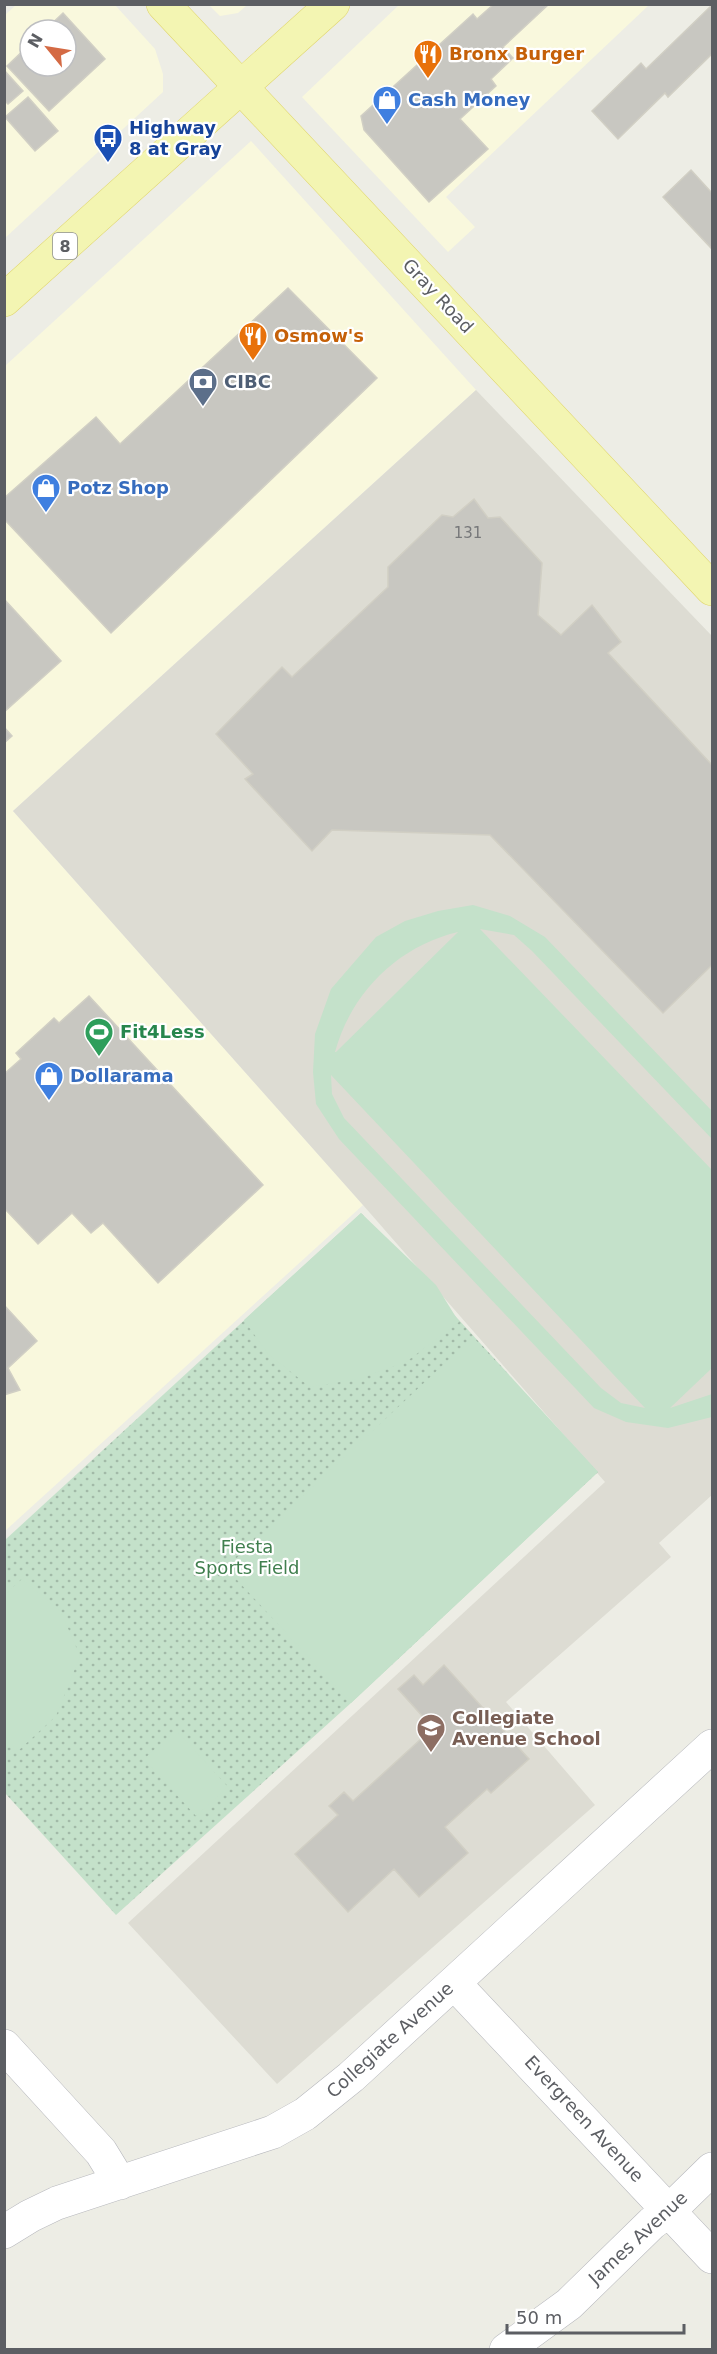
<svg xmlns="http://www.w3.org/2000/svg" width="717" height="2354" viewBox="0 0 717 2354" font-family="'DejaVu Sans',sans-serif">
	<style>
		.commercial { fill: #f9f8dd; fill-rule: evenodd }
		.education { fill: #dddcd3 }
		.green { fill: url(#green-dots) }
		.pitch { fill: #c4e1ca; fill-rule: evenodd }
		.building { fill: #c8c7c1; stroke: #d1cfc4; stroke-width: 1.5 }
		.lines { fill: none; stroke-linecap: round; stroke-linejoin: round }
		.minor-casing { stroke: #b7b8bd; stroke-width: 34 }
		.major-casing { stroke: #e0d56b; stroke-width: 34 }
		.minor { stroke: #fff; stroke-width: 33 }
		.major { stroke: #f3f5b2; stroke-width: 33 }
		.labels { text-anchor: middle; stroke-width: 4.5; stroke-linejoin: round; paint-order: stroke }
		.number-label { font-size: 15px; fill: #77787a }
		.shield { fill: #fff; stroke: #8d8e92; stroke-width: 1.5 }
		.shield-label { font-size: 16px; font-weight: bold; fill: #5c5e63 }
		.food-label { font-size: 18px; font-weight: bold; fill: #c56008; stroke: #fff; text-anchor: start }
		.shop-label { font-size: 18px; font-weight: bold; fill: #366cbe; stroke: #fff; text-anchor: start }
		.transit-label { font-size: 18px; font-weight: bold; fill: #164399; stroke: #fff; text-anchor: start }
		.street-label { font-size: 18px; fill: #5c5e63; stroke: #fff }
		.service-label { font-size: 18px; font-weight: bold; fill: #4e5e75; stroke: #fff; text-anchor: start }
		.leisure-label { font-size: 18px; font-weight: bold; fill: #27864d; stroke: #fff; text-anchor: start }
		.park-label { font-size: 18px; fill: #407f4e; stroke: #fff }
		.education-label { font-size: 18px; font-weight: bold; fill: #785e54; stroke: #fff; text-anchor: start }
	</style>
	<defs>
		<pattern id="green-dots" width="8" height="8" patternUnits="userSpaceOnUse" patternTransform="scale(1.5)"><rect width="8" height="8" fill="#c4e1ca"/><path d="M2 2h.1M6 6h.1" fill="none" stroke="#a2baa8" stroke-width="1.8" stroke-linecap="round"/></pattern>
	</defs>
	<rect width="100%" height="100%" fill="#edede5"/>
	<path class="commercial" d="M16,5H115L155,49L163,74V92L5,238V15ZM30,30H66V66H30Z
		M209,5H247L238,13L220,16Z
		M399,5H649L446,197L475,227L448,252L302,97Z
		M251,141L476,390L13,811L363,1205L5,1531V366Z"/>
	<path class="education" d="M476,390L712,636V1495L659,1543L671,1557L506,1702L595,1805L277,2084L128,1923L605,1482L363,1205L13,811Z"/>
	<path class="green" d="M361,1213L598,1472L351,1703L116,1915L5,1793V1540Z"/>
	<path class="pitch" d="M473,905L510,916L545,937L712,1111V1139L532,951L514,935L480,929L712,1170V1368L670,1408L712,1394V1417L668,1428L626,1422L594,1408L339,1139L316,1104L313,1072L315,1034L331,989L376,937L405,921L438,911ZM458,932L336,1052H335C351,993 398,946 458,932ZM331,1075L645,1408L621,1403L601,1388L344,1118L332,1094Z
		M361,1213L436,1285L459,1322L406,1362L358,1379L310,1387L268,1354L244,1320Z
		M473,1337L598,1472L351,1703L226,1568Z
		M22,1579L61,1612L80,1656L56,1716L18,1751L5,1736L4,1595Z
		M176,1730L228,1787L196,1816L144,1759Z"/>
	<path class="building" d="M494,4H549L503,47L513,58L491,79L496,86L460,119L488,149L429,202L364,130L361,116L473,14L477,19Z
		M712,5V54L668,97L665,93L618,139L592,111L641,63L646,69Z
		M63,13L105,59L49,111L7,66L30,44V66H66V30H45Z
		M4,70L23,91L8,104L4,100Z
		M28,97L58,131L35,151L5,117Z
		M691,170L712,193V249L663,197Z
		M288,288L377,378L111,633L4,519V498L96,417L120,444Z
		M474,499L488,518L500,517L542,563L538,615L561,635L592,605L621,642L608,653L712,765V965L663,1013L490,835L332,830L312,851L245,779L253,774L216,734L282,667L292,677L388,587V567L442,515L453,517Z
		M4,599L61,661L4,712Z
		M4,727L12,736L4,743Z
		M89,996L263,1185L158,1283L103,1223L91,1233L72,1213L38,1244L4,1208V1074L21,1059L16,1053L54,1018L59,1023Z
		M4,1305L37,1341L8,1368L20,1390L4,1395Z
		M444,1665L529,1759L491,1793L487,1789L445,1827L468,1853L419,1897L394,1869L348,1912L295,1854L338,1815L329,1806L344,1792L353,1801L433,1728L398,1689L414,1675L423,1685Z"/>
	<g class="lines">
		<g class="minor-casing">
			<path id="minor" d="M454,1983L712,2257
				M4,2046L101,2152L120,2183
				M4,2232L30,2216L57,2203L273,2132L305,2114L351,2077L712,1746
				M506,2350L569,2304L652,2223L670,2210L712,2169"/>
		</g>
		<g class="major-casing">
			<path id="major" d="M163,4L712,589
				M4,300L333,4"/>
		</g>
		<use href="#minor" class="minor"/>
		<use href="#major" class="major"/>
	</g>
	<defs>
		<g id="restaurant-pin" transform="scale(1.5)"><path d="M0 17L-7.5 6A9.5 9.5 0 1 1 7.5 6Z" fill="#e8710a" stroke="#fff"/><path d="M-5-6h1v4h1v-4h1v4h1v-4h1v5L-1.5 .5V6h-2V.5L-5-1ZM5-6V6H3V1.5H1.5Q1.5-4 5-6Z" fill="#fff"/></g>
		<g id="shop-pin" transform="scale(1.5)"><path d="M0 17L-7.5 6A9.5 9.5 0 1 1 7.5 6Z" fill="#3f7fe0" stroke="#fff"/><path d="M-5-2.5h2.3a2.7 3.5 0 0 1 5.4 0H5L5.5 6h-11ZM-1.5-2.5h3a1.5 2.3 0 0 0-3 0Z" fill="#fff"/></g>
		<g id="bus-pin" transform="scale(1.5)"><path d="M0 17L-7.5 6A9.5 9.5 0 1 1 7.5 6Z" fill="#1a4fb4" stroke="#fff"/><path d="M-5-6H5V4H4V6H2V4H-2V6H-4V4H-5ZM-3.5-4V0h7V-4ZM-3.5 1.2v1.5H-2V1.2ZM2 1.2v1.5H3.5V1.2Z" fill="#fff"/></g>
		<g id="bank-pin" transform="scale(1.5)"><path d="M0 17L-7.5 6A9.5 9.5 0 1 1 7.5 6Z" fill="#5c6f8a" stroke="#fff"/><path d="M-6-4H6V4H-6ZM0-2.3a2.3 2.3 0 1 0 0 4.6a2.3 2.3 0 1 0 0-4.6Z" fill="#fff"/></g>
		<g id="stadium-pin" transform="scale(1.5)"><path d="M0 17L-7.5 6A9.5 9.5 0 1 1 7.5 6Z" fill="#2e9e5b" stroke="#fff"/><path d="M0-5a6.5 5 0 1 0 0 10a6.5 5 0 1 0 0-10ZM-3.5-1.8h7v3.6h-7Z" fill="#fff"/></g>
		<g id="school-pin" transform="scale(1.5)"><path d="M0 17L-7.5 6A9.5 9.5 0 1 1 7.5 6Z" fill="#8d6e63" stroke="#fff"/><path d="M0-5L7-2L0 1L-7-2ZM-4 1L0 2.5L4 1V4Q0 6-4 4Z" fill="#fff"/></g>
	</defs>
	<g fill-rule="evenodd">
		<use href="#restaurant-pin" x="428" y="54"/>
		<use href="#shop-pin" x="387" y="100"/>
		<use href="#bus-pin" x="108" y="138"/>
		<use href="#restaurant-pin" x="253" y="336"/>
		<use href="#bank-pin" x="203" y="382"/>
		<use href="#shop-pin" x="46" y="488"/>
		<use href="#stadium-pin" x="99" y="1032"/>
		<use href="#shop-pin" x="49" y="1076"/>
		<use href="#school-pin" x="431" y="1728"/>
	</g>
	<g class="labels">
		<g class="number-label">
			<text x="468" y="538">131</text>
		</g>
		<rect class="shield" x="53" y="233" width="24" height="26" rx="4.5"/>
		<g class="shield-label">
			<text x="65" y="252">8</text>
		</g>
		<g class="food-label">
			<text x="449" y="60">Bronx Burger</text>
			<text x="274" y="342">Osmow's</text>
		</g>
		<g class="shop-label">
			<text x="408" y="106">Cash Money</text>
			<text x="67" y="494">Potz Shop</text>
			<text x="70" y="1082">Dollarama</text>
		</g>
		<g class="transit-label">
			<text x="129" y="134">Highway<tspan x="129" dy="21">8 at Gray</tspan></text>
		</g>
		<g class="street-label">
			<text transform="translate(438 296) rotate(47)" y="6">Gray Road</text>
			<text transform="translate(390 2040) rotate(-42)" y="6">Collegiate Avenue</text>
			<text transform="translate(584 2119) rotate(47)" y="6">Evergreen Avenue</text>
			<text transform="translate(638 2238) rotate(-43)" y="6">James Avenue</text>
		</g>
		<g class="service-label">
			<text x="224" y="388">CIBC</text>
		</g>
		<g class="leisure-label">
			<text x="120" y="1038">Fit4Less</text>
		</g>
		<g class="park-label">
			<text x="247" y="1553">Fiesta<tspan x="247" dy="21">Sports Field</tspan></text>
		</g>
		<g class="education-label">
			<text x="452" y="1724">Collegiate<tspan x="452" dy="21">Avenue School</tspan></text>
		</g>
	</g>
	<rect width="717" height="2354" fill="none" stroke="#5c5e63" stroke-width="12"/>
	<g transform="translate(48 48) rotate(300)"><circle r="28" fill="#ffffff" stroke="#bebfc1" stroke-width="1.5"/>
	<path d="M0-4.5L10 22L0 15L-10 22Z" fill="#d46a44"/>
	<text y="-9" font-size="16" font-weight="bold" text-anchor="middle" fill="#5c5e63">N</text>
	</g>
	<path d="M507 2324v9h177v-9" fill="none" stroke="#5c5e63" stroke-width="3"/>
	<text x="516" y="2324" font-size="18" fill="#5c5e63" stroke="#ffffff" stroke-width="4.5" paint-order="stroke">50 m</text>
</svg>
